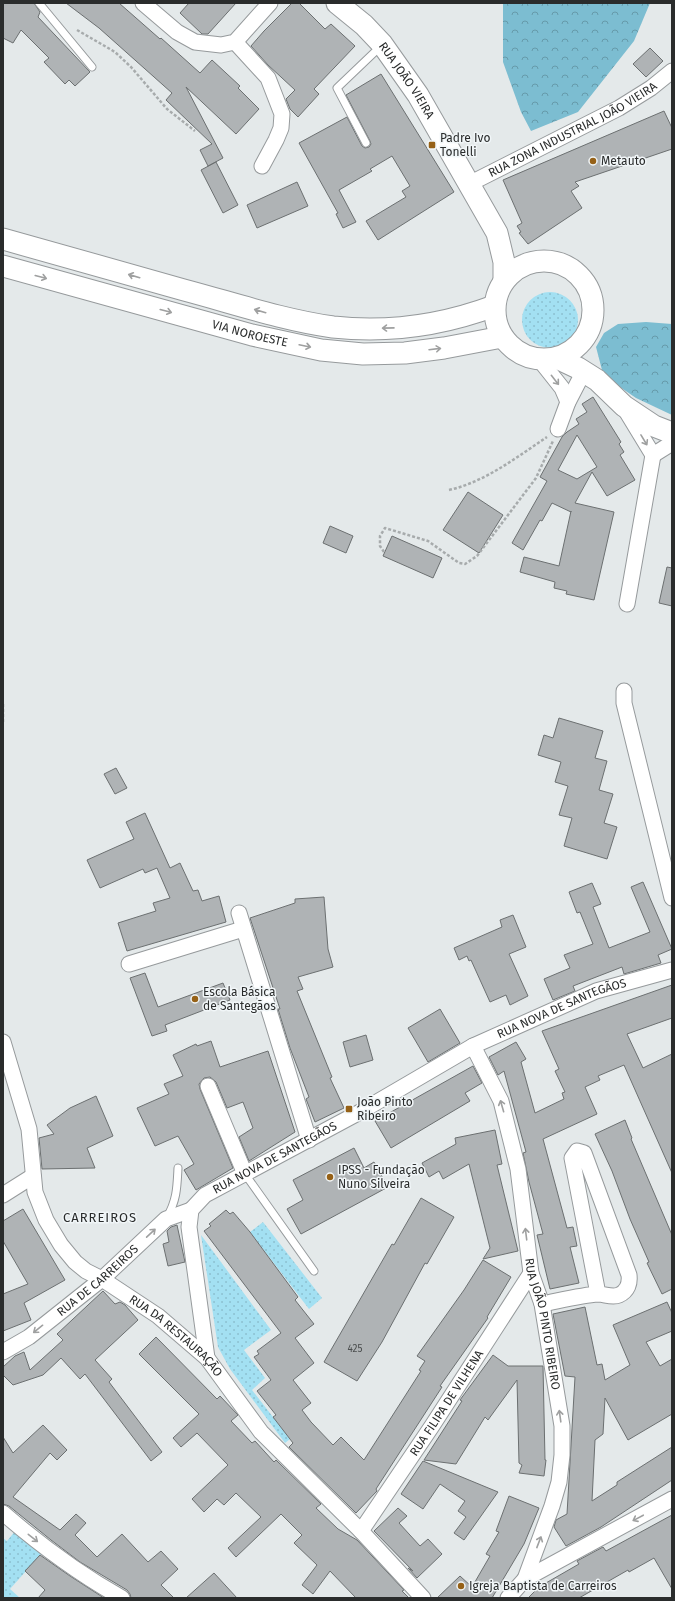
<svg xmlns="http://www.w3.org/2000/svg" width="675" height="1601" viewBox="0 0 675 1601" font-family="'Fira Sans',sans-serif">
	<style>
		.green { fill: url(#green-dots) }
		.forest { fill: url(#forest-crowns) }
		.building { fill: #afb3b5; stroke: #6c7071; fill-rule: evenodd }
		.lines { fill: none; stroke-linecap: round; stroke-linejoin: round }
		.lane-casing { stroke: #969a9c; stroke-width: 9 }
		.street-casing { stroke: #969a9c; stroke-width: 17 }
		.secondary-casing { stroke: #969a9c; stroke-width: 23 }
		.path { stroke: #a7abac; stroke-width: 2.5; stroke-dasharray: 3 2; stroke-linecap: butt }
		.lane { stroke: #fff; stroke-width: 7 }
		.street { stroke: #fff; stroke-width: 15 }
		.secondary { stroke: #fff; stroke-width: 21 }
		.oneway { stroke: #9fa0a0 }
		.poi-dot { fill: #966117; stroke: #f1f6f8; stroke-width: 1.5 }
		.labels { text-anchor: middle; stroke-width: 3; stroke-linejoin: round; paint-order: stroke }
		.number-label { font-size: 10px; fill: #4b4e4e }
		.street-label { font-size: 12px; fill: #2a2c2c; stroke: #f1f6f8 }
		.poi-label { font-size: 12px; fill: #2a2c2c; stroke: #f1f6f8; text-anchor: start }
		.neighbourhood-label { font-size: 13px; letter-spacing: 1px; fill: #2a2c2c; stroke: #f1f6f8 }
	</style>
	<defs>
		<pattern id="green-dots" width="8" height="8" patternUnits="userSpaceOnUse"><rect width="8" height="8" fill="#a3e0f2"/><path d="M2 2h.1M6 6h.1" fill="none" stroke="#8cc0d0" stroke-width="1.8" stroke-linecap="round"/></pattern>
		<pattern id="forest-crowns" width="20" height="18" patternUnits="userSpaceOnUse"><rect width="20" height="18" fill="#7cbdd1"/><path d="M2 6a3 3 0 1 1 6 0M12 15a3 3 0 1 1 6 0" fill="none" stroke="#669aaa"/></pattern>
	</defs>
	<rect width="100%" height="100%" fill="#e4e9ea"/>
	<path class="green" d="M522 320a28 28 0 1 1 56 0a28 28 0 1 1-56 0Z
		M263,1222L322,1298L309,1309L250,1232Z
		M201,1235L271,1330L244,1350L265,1378L252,1390L290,1439L285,1443L230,1369L218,1347Z
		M16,1530L44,1551L10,1589L20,1598H3V1538L7,1541Z"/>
	<path class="forest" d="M503,3H650L634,41L578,112L531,131L521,112L503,62Z
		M646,322L672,324V415L636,398L617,385L602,370L596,347L604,333L618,324Z"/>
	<path class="building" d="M3,3H34L40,12L38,17L90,72L75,86L69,80L65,84L44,62L49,58L21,30L13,43L3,38Z
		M66,3H119L160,39L161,38L200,73L212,60L240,86L238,88L259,109L236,134L186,87L223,158L208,166L200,150L212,144L166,100L172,93L99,28Z
		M189,3H236L208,34H202L180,13Z
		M292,3H299L325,29L331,24L355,46L314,89L319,94L298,117L290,109L286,99L295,90L268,65L251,46L264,31Z
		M650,48L663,61L646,77L633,64Z
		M381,74L454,192L378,240L366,221L406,197L402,191L410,186L392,156L370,169L372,171L339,190L356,222L343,228L336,214L338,213L299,143L347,117L362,146L365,148L369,147L371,144L370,141L346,95Z
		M664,111L672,128V149L575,182L579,186L571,191L582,208L528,244L519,233L521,232L517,226L522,223L503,180Z
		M216,162L238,205L223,213L201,170Z
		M297,182L308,206L257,228L247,205Z
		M593,397L621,442L619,444L624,452L620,455L635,480L607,496L592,472L575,503L614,512L594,600L566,594L567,591L554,588L555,582L520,572L524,557L559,566L571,511V512L552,503L542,521L540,520L523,550L512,543L547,481L540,477L562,437L567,432L579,424L576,419L587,412L582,404ZM577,435L597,467L577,479L558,470Z
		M468,492L503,515L479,553L443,530Z
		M330,526L353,536L346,553L323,543Z
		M392,536L442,558L433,578L383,556Z
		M667,567L672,568V606L659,603Z
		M559,718L603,731L595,758L607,761L599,790L613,794L604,823L617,827L607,859L564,846L572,818L559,815L568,786L555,782L561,762L538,755L544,735L553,738Z
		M116,768L127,788L115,794L104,774Z
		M145,813L170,868L180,863L193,891L198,890L202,901L219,896L226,922L127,951L118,923L156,911L153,903L170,898L157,868L145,873L143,869L100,888L87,860L134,839L126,822Z
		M643,882L672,949L658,955L661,963L624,974L622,967L573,986L575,991L553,1000L544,979L570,968L564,955L593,944L580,912L577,913L569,892L592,883L601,904L593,907L609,948L650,932L631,887Z
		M324,897L328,949L333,967L298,977L303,989L297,991L332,1077L330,1078L344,1108L315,1122L306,1099L309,1097L290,1048L278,1009H280L250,918L295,903V899Z
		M513,915L526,947L509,954L528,996L510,1005L506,995L490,1002L471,960L469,961L467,956L459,960L454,948L502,927L500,920Z
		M145,973L158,1007L223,983L230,1000L165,1025L167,1031L152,1036L130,978Z
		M672,985V1018L627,1034L643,1068L672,1054V1173L624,1065L598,1076L600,1080L585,1087L597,1114L543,1139L567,1228L573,1227L577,1246L570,1247L579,1283L550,1289L537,1235L543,1234L529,1182L523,1153L526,1152L504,1071L498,1075L489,1057L516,1042L526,1059L521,1062L535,1113L564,1099L562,1093L565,1092L555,1071L559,1069L542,1031Z
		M440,1009L460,1043L428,1062L408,1028Z
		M366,1035L373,1060L350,1067L343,1042Z
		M211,1041L220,1067L268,1051L295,1132L249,1161L239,1137L253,1128L243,1102L227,1108L216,1082L210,1077L204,1078L199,1084L200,1089L233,1168L196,1190L184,1170L194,1164L178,1136L155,1146L137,1108L169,1094L164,1084L183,1076L173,1055L196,1044L197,1046Z
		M473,1066L482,1083L465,1093L470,1101L391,1148L375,1121Z
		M96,1096L113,1136L87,1148L95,1168L42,1169L39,1138L54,1134L47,1125L70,1108Z
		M625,1120L632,1138L631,1139L672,1235V1289L662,1294L647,1263L649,1262L630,1219L612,1171L595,1134Z
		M495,1130L502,1164L497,1165L518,1251L483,1259L490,1248L469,1164L443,1179L439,1171L429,1177L422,1163L456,1144L455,1138Z
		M354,1148L364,1168L374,1162L388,1187L301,1234L287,1209L303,1200L293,1180Z
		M421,1198L454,1217L427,1264L425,1263L382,1342L357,1381L324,1362L392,1244L394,1245Z
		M23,1209L65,1280L24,1303L31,1320L3,1331V1294L28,1284L3,1241V1221Z
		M226,1210L230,1214L233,1212L250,1232L298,1297L295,1300L314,1324L295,1338L314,1363L293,1380L311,1403L302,1410L311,1422L333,1445L341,1437L364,1460L421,1371L419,1370L425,1361L417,1356L464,1290L483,1260L511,1277L487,1317L488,1318L440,1386L442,1387L376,1489L377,1491L356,1513L289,1447L293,1443L273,1417L276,1415L257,1391L271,1380L254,1357L259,1354L257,1351L281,1333L204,1231L211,1226L209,1224Z
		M177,1225L185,1262L168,1266L163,1244L169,1242L167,1231L171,1227Z
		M103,1291L115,1304L120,1302L125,1305L138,1320L95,1360L112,1379L109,1382L162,1452L151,1461L85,1374L80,1379L61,1358L43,1375L13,1385L3,1375V1367L15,1356L24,1352L30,1370L63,1340L57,1334Z
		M667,1302L672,1313V1331L646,1342L660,1366L672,1359V1414L628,1440L605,1398L603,1434L595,1440L592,1501L617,1485V1482L672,1447V1480L601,1527L566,1546L554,1527L556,1520L567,1514L575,1377L565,1376L553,1314L585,1307L597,1365L602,1364L605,1380L630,1365L613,1325Z
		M156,1337L217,1399L220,1396L238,1415L231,1421L252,1443L255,1441L274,1462L276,1460L321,1504L316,1508L338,1529L357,1540L404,1590L402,1591L409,1598H356L330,1571L313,1594L302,1585L317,1565L294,1543L302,1535L281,1514L236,1557L228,1548L261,1517L236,1493L224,1505L217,1499L204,1512L192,1499L228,1465L197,1433L181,1447L173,1438L199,1414L139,1354Z
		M493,1355L508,1366H543L545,1460H546L544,1476L519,1473L522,1465L519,1463L517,1380L488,1420L485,1417L456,1464L424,1460L462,1401L460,1400Z
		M43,1425L67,1450L57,1460L50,1453L13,1497L60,1530L76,1514L86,1523L75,1535L97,1557L122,1534L148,1562L161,1551L178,1569L161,1585L174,1598H131L130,1594L127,1590L80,1562L51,1540L9,1506L3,1504V1437L13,1453Z
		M423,1461L498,1492L464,1540L454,1533L466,1517L458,1511L465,1501L440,1484L423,1509L401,1494Z
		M509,1496L539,1508L524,1544L492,1598H437L460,1576L472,1587L490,1556L486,1554L499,1532L496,1531Z
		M398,1508L407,1516L399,1523L420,1546L428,1539L442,1554L417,1578L408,1568L413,1571L374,1531Z
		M672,1515V1589L654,1558L629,1572L628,1570L579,1598H528L539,1587L579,1564L577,1561L603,1547L606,1551Z
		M40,1555L70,1576L104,1598H38L45,1590L25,1571Z
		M214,1573L237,1598H186Z"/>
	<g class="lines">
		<g class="lane-casing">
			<path id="lane" d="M39,3L92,67
				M366,143L337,88L381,46
				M245,1174L314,1271
				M167,1217C177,1200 177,1187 178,1168"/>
		</g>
		<g class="street-casing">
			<g id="street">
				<path d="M143,3L177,32L195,42L221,45L235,42L270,3"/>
				<path d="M235,42L268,78L282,114L281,128L276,140L262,166"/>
				<path id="s1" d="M469,184L619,108L651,88L672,71"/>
				<path d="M539,359L562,388L568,402"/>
				<path d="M625,409L653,455L672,443"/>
				<path d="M558,429L568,402L584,371"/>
				<path d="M627,604L653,455"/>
				<path d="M624,691V703L672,898"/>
				<path d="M239,913L309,1140"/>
				<path d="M129,964L243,929"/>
				<path id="s2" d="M3,1042L29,1129L35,1192L46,1220L61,1245L75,1262L86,1271L102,1279L158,1316L207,1358L261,1432L361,1531L423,1598"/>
				<path id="s3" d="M473,1046L501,1101L518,1169L531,1273L542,1304L562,1426V1455L559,1482L552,1506L525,1579L508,1598"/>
				<path d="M208,1086L245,1174"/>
				<path d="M3,1195L33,1176"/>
				<path d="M542,1304C558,1301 582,1295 598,1294C605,1294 612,1298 619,1295C628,1291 630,1283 629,1275L584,1153L577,1151L572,1158L598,1294"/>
				<path id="s4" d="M3,1352L29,1337L102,1279L166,1219L191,1210"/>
				<path id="s5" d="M207,1358L189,1227L191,1210L205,1195L360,1112L473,1046L596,991L672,970"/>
				<path d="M3,1513C40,1545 79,1574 122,1598"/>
				<path id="s6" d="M361,1531L432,1426L531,1273"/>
				<path d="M525,1579L672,1499"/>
			</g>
		</g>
		<g class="secondary-casing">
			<g id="secondary">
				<path id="s7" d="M337,3L364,25L382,44L418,95L497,233L504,262V279"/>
				<path d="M3,239C63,256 123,273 184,290C233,303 283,320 333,327C388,333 443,325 494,306"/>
				<circle cx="544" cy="310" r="49"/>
				<path id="s8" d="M3,266L252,335L321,350L363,354L405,353L444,348L502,337"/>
				<path d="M557,358L578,368L597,380L624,406L654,426L672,433"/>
			</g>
		</g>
		<path class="path" d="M77,30L115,52L131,67L167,109L195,131
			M449,490C485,482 517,457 547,437
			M384,552L380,546V536L385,528L428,541L459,563L465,564L477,556L536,478L553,441
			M3,704V723"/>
		<use href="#lane" class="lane"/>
		<use href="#street" class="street"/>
		<use href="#secondary" class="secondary"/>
	</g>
	<defs><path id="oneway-shaft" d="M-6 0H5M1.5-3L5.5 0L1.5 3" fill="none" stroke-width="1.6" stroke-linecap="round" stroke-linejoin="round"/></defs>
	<g class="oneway">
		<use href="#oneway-shaft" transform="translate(134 276) rotate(-164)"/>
		<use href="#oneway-shaft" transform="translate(41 277) rotate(15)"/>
		<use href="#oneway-shaft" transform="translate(166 311) rotate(15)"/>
		<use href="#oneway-shaft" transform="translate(260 311) rotate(-164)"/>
		<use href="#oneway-shaft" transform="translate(388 328) rotate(179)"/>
		<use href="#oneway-shaft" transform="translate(305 346) rotate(12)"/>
		<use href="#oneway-shaft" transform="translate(435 349) rotate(-7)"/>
		<use href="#oneway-shaft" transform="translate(555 380) rotate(52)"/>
		<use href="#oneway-shaft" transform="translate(644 440) rotate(59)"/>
		<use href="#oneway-shaft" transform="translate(502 1106) rotate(-106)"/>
		<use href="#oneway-shaft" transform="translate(151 1233) rotate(-43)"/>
		<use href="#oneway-shaft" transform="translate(526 1234) rotate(-97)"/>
		<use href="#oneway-shaft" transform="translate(38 1329) rotate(141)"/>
		<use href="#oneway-shaft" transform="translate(560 1416) rotate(-98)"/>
		<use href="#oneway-shaft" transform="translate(638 1518) rotate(152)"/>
		<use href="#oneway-shaft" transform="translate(33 1538) rotate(38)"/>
		<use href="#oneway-shaft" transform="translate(539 1542) rotate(-69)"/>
	</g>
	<g class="poi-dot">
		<rect x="428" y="141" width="8" height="8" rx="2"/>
		<circle cx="593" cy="161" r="4"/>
		<circle cx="195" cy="999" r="4"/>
		<rect x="345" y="1105" width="8" height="8" rx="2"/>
		<circle cx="330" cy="1177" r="4"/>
		<circle cx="461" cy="1586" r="4"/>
	</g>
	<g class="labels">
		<g class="number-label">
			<text x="355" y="1352">425</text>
		</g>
		<g class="street-label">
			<text dy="4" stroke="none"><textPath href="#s7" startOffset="105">RUA JOÃO VIEIRA</textPath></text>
			<text dy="4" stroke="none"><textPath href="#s1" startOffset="117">RUA ZONA INDUSTRIAL JOÃO VIEIRA</textPath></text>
			<text dy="4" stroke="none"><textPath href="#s8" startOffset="256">VIA NOROESTE</textPath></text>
			<text dy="4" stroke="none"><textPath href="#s5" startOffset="573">RUA NOVA DE SANTEGÃOS</textPath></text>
			<text dy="4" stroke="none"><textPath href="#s5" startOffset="249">RUA NOVA DE SANTEGÃOS</textPath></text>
			<text dy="4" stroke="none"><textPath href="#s4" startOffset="119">RUA DE CARREIROS</textPath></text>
			<text dy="4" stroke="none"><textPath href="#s3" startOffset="289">RUA JOÃO PINTO RIBEIRO</textPath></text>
			<text dy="4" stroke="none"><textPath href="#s2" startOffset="361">RUA DA RESTAURAÇÃO</textPath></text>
			<text dy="4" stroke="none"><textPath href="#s6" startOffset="154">RUA FILIPA DE VILHENA</textPath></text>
		</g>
		<g class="poi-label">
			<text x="440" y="142">Padre Ivo<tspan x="440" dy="14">Tonelli</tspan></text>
			<text x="601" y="165">Metauto</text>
			<text x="203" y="996">Escola Básica<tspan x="203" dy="14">de Santegãos</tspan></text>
			<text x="357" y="1106">João Pinto<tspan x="357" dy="14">Ribeiro</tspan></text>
			<text x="338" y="1174">IPSS - Fundação<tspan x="338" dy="14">Nuno Silveira</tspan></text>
			<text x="469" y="1590">Igreja Baptista de Carreiros</text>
		</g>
		<g class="neighbourhood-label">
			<text x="100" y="1222">CARREIROS</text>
		</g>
	</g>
	<rect width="675" height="1601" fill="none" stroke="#2a2c2c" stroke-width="8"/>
</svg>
